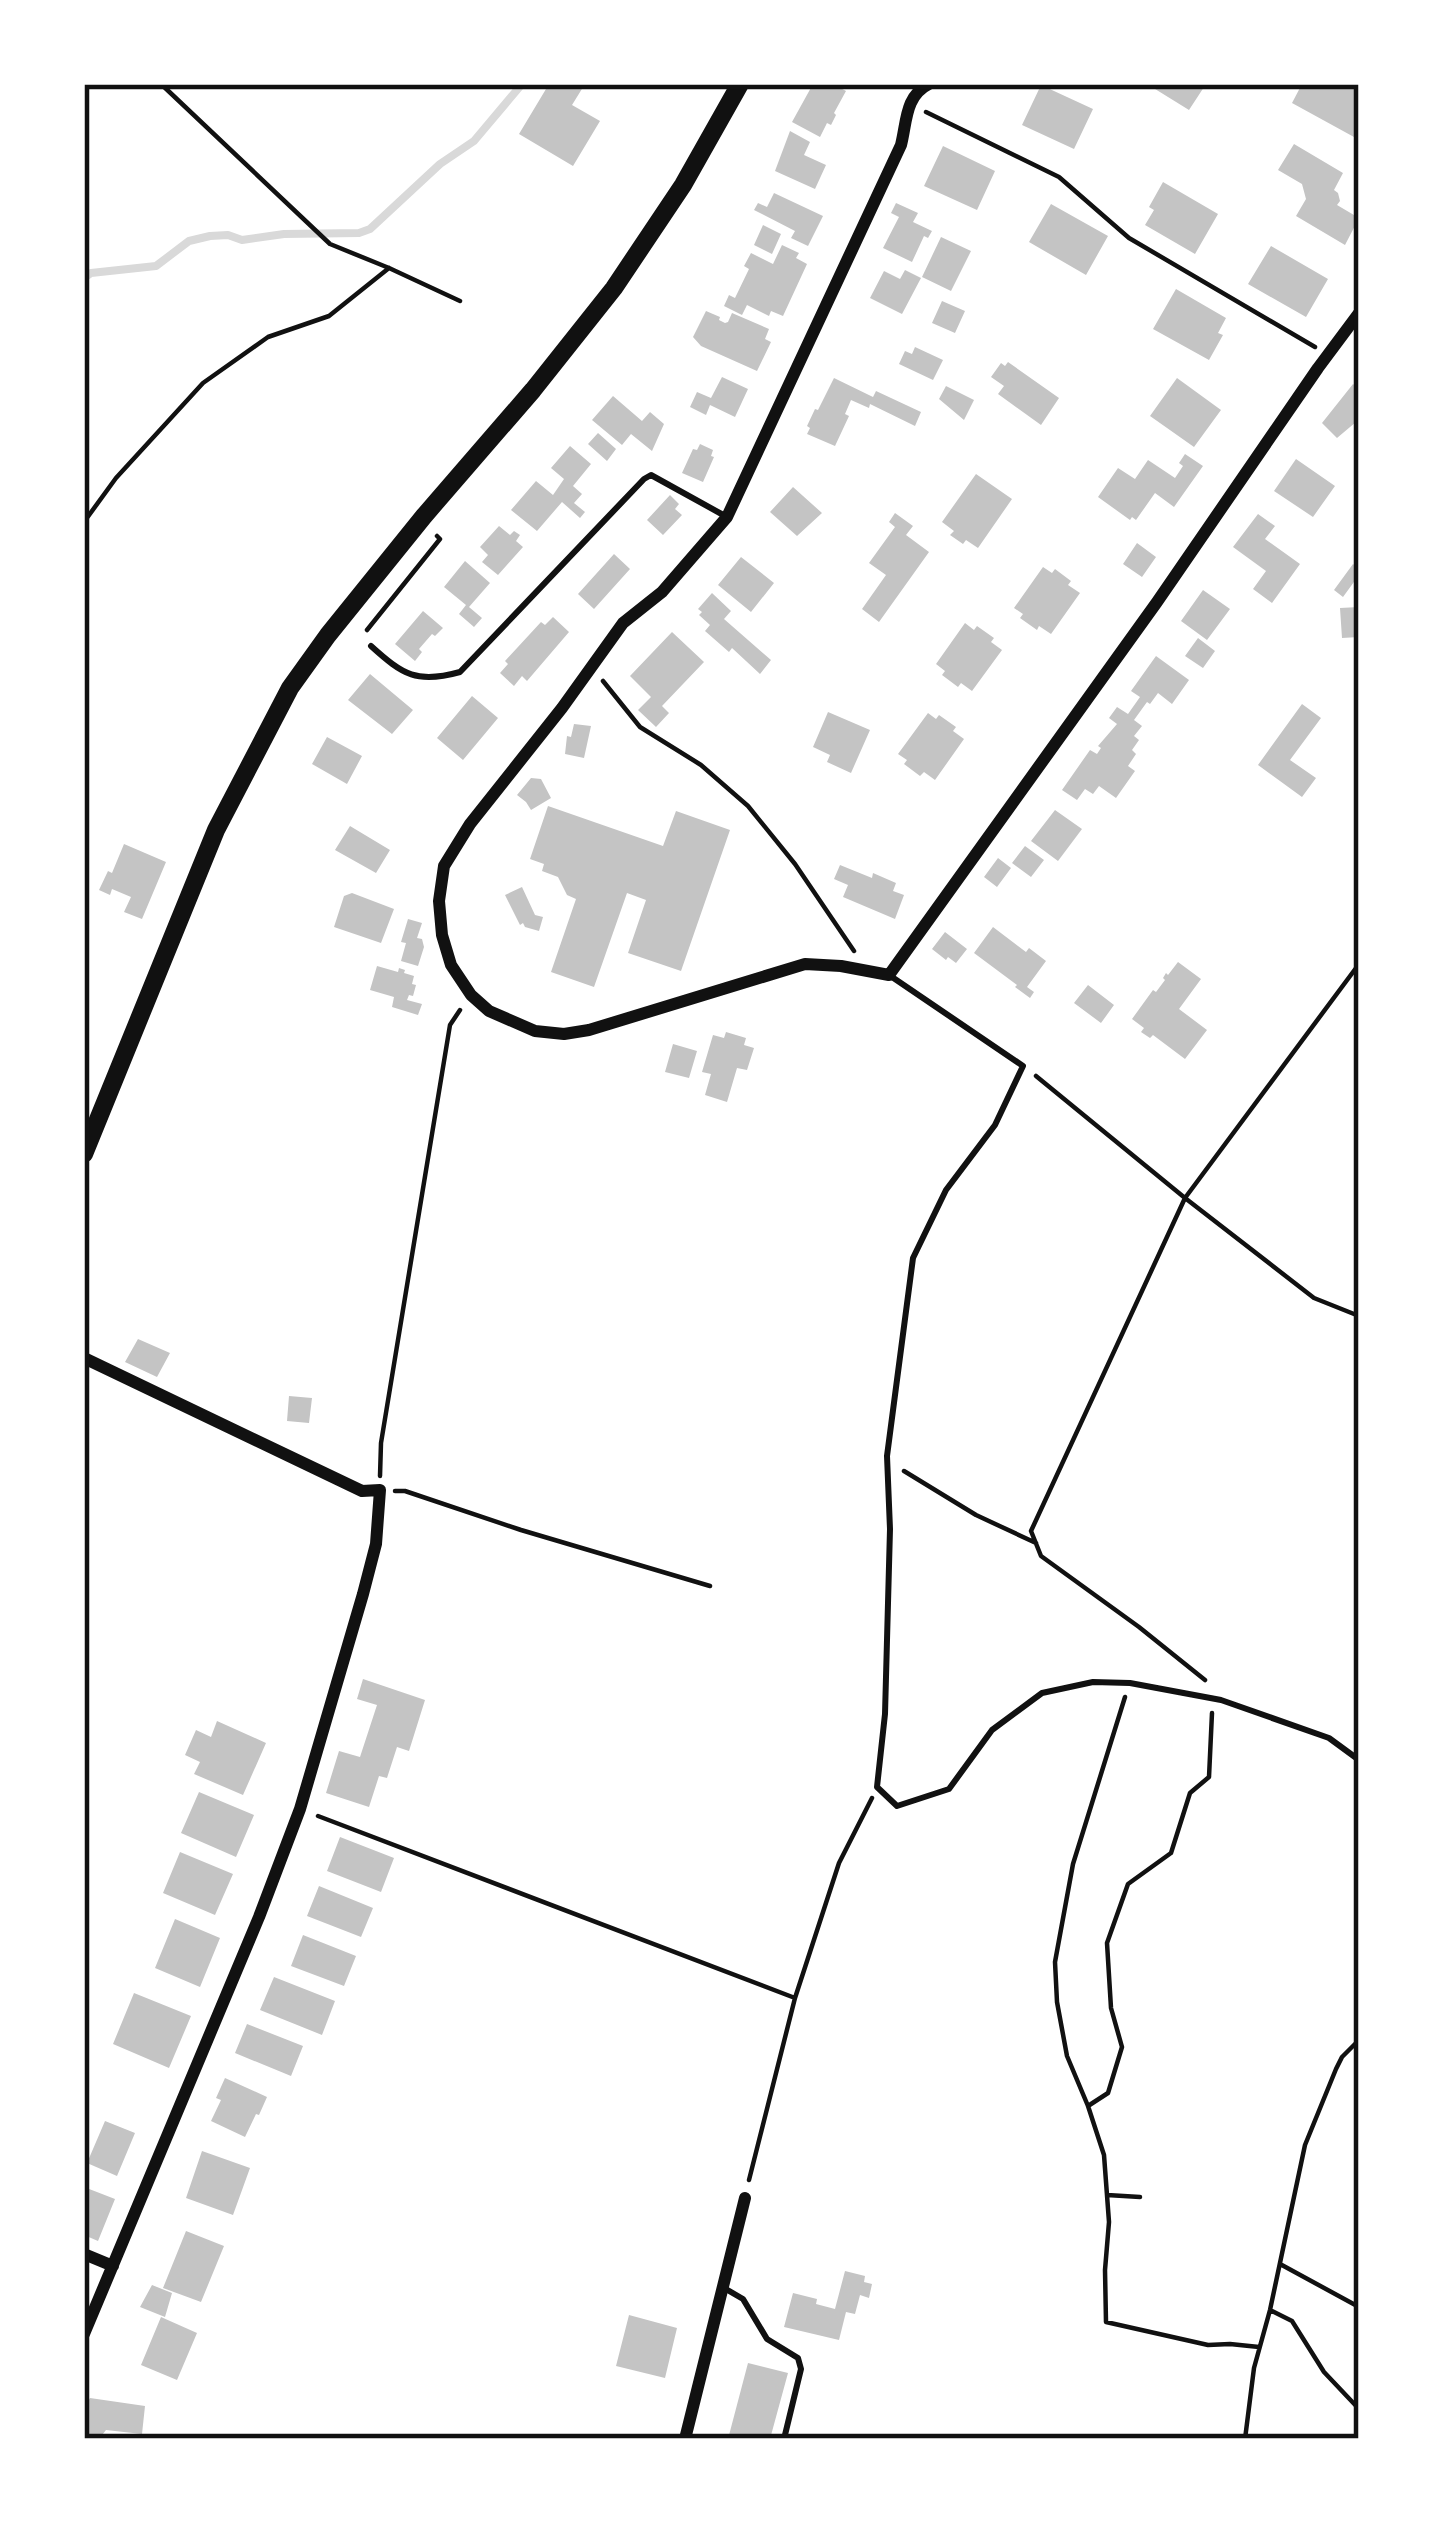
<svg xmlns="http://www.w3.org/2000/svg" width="1443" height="2523" viewBox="0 0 1443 2523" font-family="'Open Sans',sans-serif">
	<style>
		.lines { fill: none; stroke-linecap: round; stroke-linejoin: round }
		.stream { stroke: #d9d9d9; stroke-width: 8 }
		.building { fill: #c4c4c4 }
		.path { stroke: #111; stroke-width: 4.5 }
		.service { stroke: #111; stroke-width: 6 }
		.minor { stroke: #111; stroke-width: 12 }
		.secondary { stroke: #111; stroke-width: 18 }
		.neatline { fill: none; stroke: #111; stroke-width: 4.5 }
	</style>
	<rect width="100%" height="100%" fill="#fff"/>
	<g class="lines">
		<path class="stream" d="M84,278L91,273L156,266L189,241L210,236L228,235L242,240L284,234L359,233L370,229L440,164L474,141L522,84"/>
	</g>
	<path class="building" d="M549,84H585L572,105L600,121L573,166L519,134Z
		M813,84H833L846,91L834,113L836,115L831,125L827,123L820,137L792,122Z
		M1147,84H1206L1189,110Z
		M1302,84H1359V127L1354,137L1292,103Z
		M1041,85L1093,109L1074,149L1022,125Z
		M790,131L810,142L804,155L826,165L815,189L775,171Z
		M1294,144L1343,173L1334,190L1338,193L1340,201L1337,205L1359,218L1345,245L1296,216L1306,199L1302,184L1278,170Z
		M943,146L995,171L977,210L924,186Z
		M1163,182L1218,214L1195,254L1145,225L1154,210L1149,207Z
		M774,193L823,216L808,246L791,238L795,231L754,210L758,203L767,207Z
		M896,203L918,213L913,222L932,231L928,238L924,236L912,262L883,248L899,217L891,213Z
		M1051,204L1108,236L1086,275L1029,242Z
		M763,225L781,234L772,254L754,245Z
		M941,237L971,251L951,291L922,277Z
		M782,245L799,253L796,258L807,264L783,316L771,311L769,316L747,305L742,315L724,306L729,295L735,298L749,269L744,266L751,253L773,264Z
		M1271,246L1328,279L1306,317L1248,284Z
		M905,270L921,278L902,314L870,298L884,271L900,279Z
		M1176,289L1226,318L1218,333L1223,335L1209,360L1153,329Z
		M942,301L965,311L955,333L932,323Z
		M706,311L720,317L719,320L725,323L728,322L732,313L769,329L765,339L771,342L757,371L701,346L693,337Z
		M915,347L943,360L933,380L899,364L905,351L912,354Z
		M1008,362L1059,398L1041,425L998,394L1004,386L991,377L1001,363L1005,366Z
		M722,377L748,389L735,417L710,405L706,415L690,407L697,392L711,398Z
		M834,378L873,397L876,391L921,412L915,426L870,404L869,408L851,400L845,414L849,416L835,446L807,434L810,428L807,426L815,409L818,410Z
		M1177,378L1221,410L1194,447L1150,416Z
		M1353,384L1359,389V425L1356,422L1337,438L1322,423Z
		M946,386L974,400L964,420L939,399Z
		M613,396L642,421L650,412L664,424L652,451L631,434L622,445L592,420Z
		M598,433L616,449L607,461L588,444Z
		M700,444L713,450L711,456L714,457L703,482L682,473L693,449L697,450Z
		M570,446L591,464L573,486L582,494L574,503L585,512L580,518L562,502L537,531L511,510L536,481L553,495L564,479L551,468Z
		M1185,454L1203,466L1174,507L1155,493L1136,520L1132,517L1130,520L1098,497L1118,468L1135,479L1148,460L1175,478L1183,466L1179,463Z
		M1296,459L1335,486L1313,517L1274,491Z
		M976,474L1012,499L978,548L966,540L963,544L950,535L954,531L942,522Z
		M793,487L822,513L797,536L770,512Z
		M670,495L679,504L675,509L682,515L663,535L647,520Z
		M895,513L913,526L906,535L929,552L879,622L862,609L886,575L869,563L895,527L889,522Z
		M1258,514L1275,526L1265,539L1300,564L1272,603L1253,589L1266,571L1233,547Z
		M499,526L510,535L514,531L520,535L516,541L523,547L498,575L482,562L488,555L480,547Z
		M1137,543L1156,557L1142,577L1123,564Z
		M614,554L630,569L594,609L578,594Z
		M741,557L774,583L751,612L718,585Z
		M465,561L490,583L469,607L482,618L474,627L459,614L466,605L444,587Z
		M1353,564L1359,569V575L1343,597L1334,590Z
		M1043,567L1052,573L1055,569L1071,581L1068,585L1080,593L1051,634L1039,626L1037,630L1020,618L1023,614L1014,608Z
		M1203,590L1230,609L1207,640L1181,621Z
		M712,593L731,611L724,619L771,660L760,674L732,648L729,652L705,631L710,625L699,615L702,612L698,609Z
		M1359,607V637L1342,638L1340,608Z
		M423,611L443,628L435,636L432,634L419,649L422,652L415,661L395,644Z
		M553,617L569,632L527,681L522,676L514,686L500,673L508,664L505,661L541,622L545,625Z
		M965,623L974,630L977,626L994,638L991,642L1002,650L972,691L961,683L958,687L942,675L945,671L936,664Z
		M672,632L704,662L662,706L669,713L656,727L638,710L651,697L630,676Z
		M1198,638L1215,651L1203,668L1185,656Z
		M1156,656L1189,680L1172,704L1158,693L1150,704L1147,702L1134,720L1142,726L1134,736L1139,740L1132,750L1136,754L1128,766L1135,771L1116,798L1099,786L1093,794L1085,789L1077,800L1062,790L1090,750L1097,754L1101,748L1098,746L1117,724L1109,718L1117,707L1128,714L1140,697L1131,691Z
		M370,674L413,710L392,734L348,700Z
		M472,696L498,718L463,760L437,738Z
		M1302,704L1321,718L1290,760L1316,778L1302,797L1258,765Z
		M828,712L870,730L851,773L827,762L830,755L813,747Z
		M928,713L936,719L939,715L956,727L953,731L964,739L935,780L924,772L920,776L904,764L907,760L898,754Z
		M574,724L591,726L584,758L565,754L567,736L571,737Z
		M327,737L362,756L347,784L312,764Z
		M531,778L541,779L551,798L531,810L526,802L517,795Z
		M548,806L663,846L676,811L730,830L681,971L628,953L646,900L627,893L594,987L551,972L576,899L567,895L558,877L542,871L544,864L530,859Z
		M1055,810L1082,829L1058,861L1031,841Z
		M350,826L390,850L376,873L335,850Z
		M124,844L166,862L142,919L124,912L131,897L112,889L110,895L99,890L108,871L112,873Z
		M1025,846L1044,860L1031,877L1012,863Z
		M998,858L1011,868L997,887L984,877Z
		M840,865L872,878L873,873L896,883L893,891L904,895L895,919L843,897L848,885L834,879Z
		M522,887L535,915L543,917L539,931L525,927L523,923L520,925L505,895Z
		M352,893L394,909L381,943L334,927L344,896Z
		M408,919L422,923L417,938L422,939L424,947L418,966L401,961L406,943L401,942Z
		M993,927L1026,952L1029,948L1046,961L1027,987L1034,992L1030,998L1015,987L1017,985L974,953Z
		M945,932L967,949L956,963L948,957L946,960L932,949Z
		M1178,962L1201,979L1179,1009L1207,1030L1185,1059L1153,1035L1150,1038L1141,1032L1144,1028L1132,1019L1153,990L1156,992L1165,980L1163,978L1166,973L1168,975Z
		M377,966L398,972L399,968L405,970L404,973L414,976L412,984L416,985L413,996L409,995L407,1000L422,1004L418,1015L392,1007L394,997L370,990Z
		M1088,985L1114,1005L1101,1023L1074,1003Z
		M726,1032L746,1038L744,1045L754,1048L747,1070L737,1068L727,1102L705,1095L711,1074L702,1072L713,1035L724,1038Z
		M673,1044L697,1051L689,1078L665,1072Z
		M138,1339L170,1353L157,1377L125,1362Z
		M289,1396L312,1398L309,1423L287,1421Z
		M363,1679L425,1700L409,1751L397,1747L387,1778L379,1776L369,1807L326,1793L339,1751L360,1757L377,1705L357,1699Z
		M217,1721L266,1743L243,1795L194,1774L200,1762L185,1755L196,1730L211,1737Z
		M199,1792L254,1815L236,1857L181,1833Z
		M340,1837L394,1858L381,1892L327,1871Z
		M180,1852L233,1874L215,1915L163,1893Z
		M319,1886L373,1908L361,1937L307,1916Z
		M175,1919L220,1938L200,1987L155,1968Z
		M303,1935L356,1956L344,1986L291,1966Z
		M274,1977L335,2001L322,2035L260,2010Z
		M134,1993L191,2016L169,2068L113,2044Z
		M247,2024L303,2046L291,2076L235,2053Z
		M225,2078L267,2097L259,2115L256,2114L245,2137L211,2121L221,2100L216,2098Z
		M105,2121L135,2133L117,2176L87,2163Z
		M202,2151L250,2168L233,2215L186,2198Z
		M84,2187L115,2199L98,2241L84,2235Z
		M186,2231L224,2246L201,2302L163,2288Z
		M845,2271L865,2276L864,2282L872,2284L869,2298L860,2295L855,2314L846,2312L839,2340L784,2327L793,2293L817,2299L816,2304L835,2309Z
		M152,2285L172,2293L165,2317L140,2307Z
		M629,2315L677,2328L665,2378L616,2366Z
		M161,2317L197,2333L177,2380L141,2365Z
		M748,2363L788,2373L770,2439H728Z
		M90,2398L145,2406L142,2434L106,2430L99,2439H84V2408Z"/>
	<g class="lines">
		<path class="path" d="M161,84L330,244L389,268L460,301
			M926,112L1059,177L1129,238L1315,347
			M84,522L116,478L203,383L268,337L329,316L389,268
			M367,630L440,539L437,536
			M603,681L640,727L701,765L748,806L795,864L854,951
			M1359,964L1185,1198L1314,1298L1359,1316
			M1036,1076L1185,1198L1031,1531L1041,1556L1139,1627L1205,1680
			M904,1471L976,1515L1036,1543
			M380,1476L381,1443L450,1025L460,1010
			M395,1491H405L521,1530L710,1586
			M1125,1697L1073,1864L1055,1962L1057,2002L1067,2056L1088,2106L1104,2155L1109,2222L1105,2270L1106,2322L1208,2345L1230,2344L1259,2347
			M318,1816L795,1998
			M1088,2106L1108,2093L1122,2047L1111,2008L1107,1943L1128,1884L1171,1853L1190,1793L1209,1777L1212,1713
			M749,2180L795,1998L839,1863L872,1798
			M1107,2195L1140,2197
			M1280,2264L1359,2307
			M1270,2310L1292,2321L1324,2372L1359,2409
			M1245,2439L1254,2368L1270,2310L1305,2145L1336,2069L1342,2057L1359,2040"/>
		<path class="service" d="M371,646C403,675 417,684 460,672L644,479L651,475L727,517
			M892,977L1023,1066L995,1125L946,1190L913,1258L887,1456L890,1529L885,1714L877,1787L897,1806L949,1789L992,1730L1042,1693L1093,1682L1130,1683L1221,1700L1329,1738L1359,1760
			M724,2288L743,2299L767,2339L798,2358L801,2369L784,2439"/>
		<path class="minor" d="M929,84C905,96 907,121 901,145L727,517L662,592L623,623L562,708L470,824L444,866L439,901L442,935L451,965L471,995L489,1011L535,1031L564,1034L589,1030L805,964L841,966L889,975L1157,602L1318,368L1359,313
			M84,1358L362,1491L380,1490L376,1544L363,1594L300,1809L259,1917L84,2334
			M84,2254L113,2266
			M685,2439L745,2198"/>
		<path class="secondary" d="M84,1154L216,830L290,688L328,635L424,516L533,390L614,288L683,185L740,84"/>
	</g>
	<rect width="1443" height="2523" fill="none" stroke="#ffffff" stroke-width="174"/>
	<rect x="87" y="87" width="1269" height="2349" class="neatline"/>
</svg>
